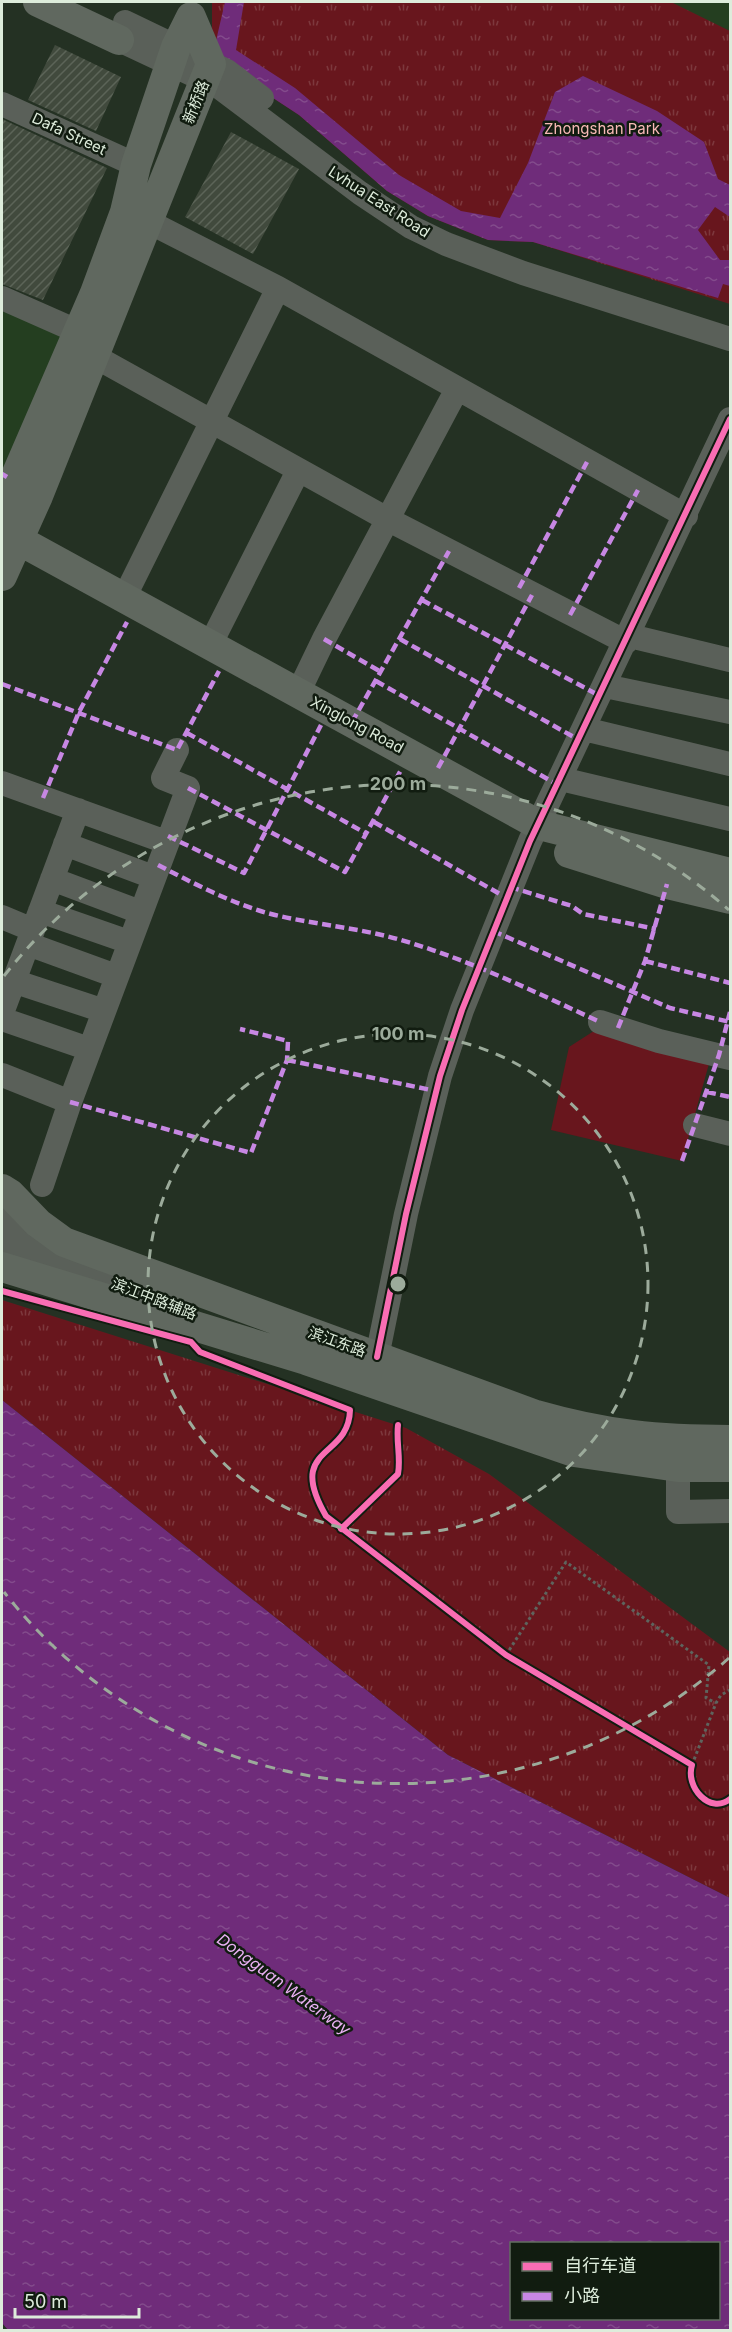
<svg xmlns="http://www.w3.org/2000/svg" width="732" height="2332" viewBox="0 0 732 2332" font-family="Inter,'Noto Sans SC',sans-serif">
	<style>
		.built { fill: #243e20 }
		.green { fill: #68161d }
		.park { fill: url(#park-tufts) }
		.water { fill: url(#water-ripples); fill-rule: evenodd }
		.building { fill: url(#building-hatch) }
		.lines { fill: none; stroke-linecap: round; stroke-linejoin: round }
		.path { stroke: #5e645e; stroke-width: 3; stroke-dasharray: 3 3; stroke-linecap: butt }
		.minor { stroke: #5a6059; stroke-width: 24 }
		.major { stroke: #60685f; stroke-width: 30 }
		.quiet { stroke: #c787e3; stroke-width: 4.5; stroke-dasharray: 9 4.5; stroke-linecap: butt }
		.cycleway-casing { stroke: #111c10; stroke-width: 10 }
		.cycleway { stroke: #f96db3; stroke-width: 6 }
		.ring { fill: none; stroke: #9cab9b; stroke-width: 3; stroke-dasharray: 10 8 }
		.labels { text-anchor: middle; stroke-width: 5; stroke-linejoin: round; paint-order: stroke }
		.street-label { font-size: 15px; fill: #ddecdb; stroke: #111c10 }
		.park-label { font-size: 15px; fill: #f8b9b6; stroke: #111c10 }
		.water-label { font-size: 16px; font-style: italic; fill: #eab1f4; stroke: #111c10 }
		.centre { fill: #9cab9b; stroke: #111c10; stroke-width: 3 }
		.ring-label { font-size: 18px; text-anchor: middle; font-weight: bold; fill: #9cab9b; stroke: #111c10; stroke-width: 5; stroke-linejoin: round; paint-order: stroke }
	</style>
	<defs>
		<pattern id="park-tufts" width="24" height="20" patternUnits="userSpaceOnUse" patternTransform="scale(1.5)"><rect width="24" height="20" fill="#68161d"/><path d="M3 7l-1-3M5 7V3M7 7l1-3M15 17l-1-3M17 17v-4M19 17l1-3" fill="none" stroke="#7d383d"/></pattern>
		<pattern id="water-ripples" width="26" height="14" patternUnits="userSpaceOnUse" patternTransform="scale(1.5)"><rect width="26" height="14" fill="#6f2c7a"/><path d="M2 4q2-2 4 0t4 0M15 11q2-2 4 0t4 0" fill="none" stroke="#834b8c"/></pattern>
		<pattern id="building-hatch" width="6" height="6" patternUnits="userSpaceOnUse" patternTransform="scale(1.5)"><rect width="6" height="6" fill="#414a3d"/><path d="M-1 1l2-2M0 6l6-6M5 7l2-2" fill="none" stroke="#5c6458"/></pattern>
	</defs>
	<rect width="100%" height="100%" fill="#243123"/>
	<path class="built" d="M669,2H730V31L712,23Z
		M2,299L63,332L2,474Z"/>
	<path class="green" d="M597,1029L710,1060L682,1161L551,1130L569,1047Z"/>
	<path class="park" d="M212,2H671L730,31V304L533,242L488,240L428,216L387,191L299,115L212,58Z
		M2,1300L406,1428L489,1474L730,1652V1898L448,1755L2,1400Z"/>
	<path class="water" d="M225,2H244L236,50L295,88L399,175L461,211L500,218L528,163L555,92L583,76L657,111L704,142L718,179L730,185V217L715,207L698,230L720,260H730V286L723,284L718,298L533,242L488,240L428,216L387,191L299,115L212,58Z
		M2,1400L448,1755L730,1898V2330H8L2,2323ZM512,2244H718V2318H512Z"/>
	<path class="building" d="M55,45L121,77L96,131L28,100Z
		M2,119L107,168L43,300L2,284Z
		M231,132L299,169L253,254L185,217Z"/>
	<g class="lines">
		<path class="path" d="M506,1655L566,1562L709,1665L706,1698L716,1703
			M692,1765L716,1703L721,1695L730,1690"/>
		<path class="minor" d="M125,22L227,71L262,98
			M119,40L219,87L360,193L411,227L446,244L523,273L730,339
			M2,104L136,165
			M149,222L278,288L686,516
			M2,298L79,332
			M94,356L389,520L626,642
			M124,598L278,288
			M630,636L730,660
			M210,645L298,471
			M605,686L730,712
			M298,693L324,639L457,389
			M584,729L730,764
			M561,779L730,819
			M2,783L166,842
			M65,844L153,877
			M52,879L140,912
			M40,911L129,942
			M2,917L33,930
			M28,944L116,976
			M13,981L104,1011
			M2,1013L78,810
			M2,1019L89,1049
			M600,1022L659,1041L730,1058
			M2,1075L70,1102L42,1185
			M70,1102L188,788L163,778L177,750
			M695,1125L730,1134
			M2,1219L50,1237
			M2,1242L168,1304
			M377,1357L406,1214L440,1076L462,1010L530,841L730,419
			M678,1467V1512L730,1511"/>
		<path class="major" d="M38,2L119,40
			M2,508L95,293L125,212L136,165L176,47L191,17
			M2,531L539,825L730,873
			M2,576L38,496L211,64L191,17
			M569,853L667,884L730,899
			M2,1189L10,1194L38,1223L64,1242L536,1415C606,1435 658,1440 730,1440
			M2,1267L306,1360L574,1452L678,1467H730"/>
		<path class="quiet" d="M2,474L7,477
			M519,588L587,462
			M422,600L600,696
			M570,615L638,490
			M324,639L381,672
			M400,639L579,740
			M376,681L558,785
			M2,684L177,750L219,671
			M352,722L449,551
			M187,733L367,834
			M438,768L532,595
			M188,788L345,872L401,770
			M43,798L79,712L127,622
			M374,822L505,897
			M168,836L244,873L321,725
			M158,865C195,884 234,905 275,915C317,925 360,928 401,940C470,960 535,992 600,1022
			M510,887L572,906L583,914L656,929
			M493,931L670,1008L730,1022
			M645,961L730,983
			M618,1028L645,961L667,884
			M287,1060L436,1091
			M707,1092L730,1097
			M70,1102L251,1153L287,1060L288,1041L240,1029
			M682,1161L719,1055L730,1012"/>
		<g class="cycleway-casing">
			<path id="cycleway" d="M2,1291L191,1342L200,1352L350,1410C349,1460 285,1445 326,1516L506,1655L692,1765C685,1787 710,1815 730,1799
				M377,1357L406,1214L440,1076L462,1010L530,841L730,419
				M341,1529L398,1474C401,1458 396,1442 398,1425"/>
		</g>
		<use href="#cycleway" class="cycleway"/>
	</g>
	<g class="ring">
		<circle cx="398" cy="1284" r="250"/>
		<path d="M729 1658A500 500 0 0 1 4 1592M4 976A500 500 0 0 1 729 910"/>
	</g>
	<g class="labels">
		<g class="street-label">
			<text transform="translate(196 102) rotate(-68)" y="5">新桥路</text>
			<text transform="translate(69 134) rotate(25)" y="5">Dafa Street</text>
			<text transform="translate(379 202) rotate(33)" y="5">Lvhua East Road</text>
			<text transform="translate(357 725) rotate(28)" y="5">Xinglong Road</text>
			<text transform="translate(154 1299) rotate(21)" y="5">滨江中路辅路</text>
			<text transform="translate(337 1342) rotate(20)" y="5">滨江东路</text>
		</g>
		<g class="park-label">
			<text x="602" y="134">Zhongshan Park</text>
		</g>
		<g class="water-label">
			<text transform="translate(284 1984) rotate(36)" y="6">Dongguan Waterway</text>
		</g>
	</g>
	<circle cx="398" cy="1284" r="9" class="centre"/>
	<g class="ring-label">
		<text x="398" y="790">200 m</text>
		<text x="398" y="1040">100 m</text>
	</g>
	<rect width="732" height="2332" fill="none" stroke="#ddecdb" stroke-width="6"/>
	<rect x="510" y="2242" width="210" height="78" fill="#111c10" stroke="#636f61" stroke-width="1.5"/>
	<rect x="522" y="2262" width="30" height="9" fill="#f96db3" stroke="#636f61" stroke-width="1.5"/>
	<text x="564" y="2272" font-size="18" fill="#ddecdb">自行车道</text>
	<rect x="522" y="2292" width="30" height="9" fill="#c787e3" stroke="#636f61" stroke-width="1.5"/>
	<text x="564" y="2302" font-size="18" fill="#ddecdb">小路</text>
	<path d="M15 2308v9h124v-9" fill="none" stroke="#ddecdb" stroke-width="3"/>
	<text x="24" y="2308" font-size="18" fill="#ddecdb" stroke="#111c10" stroke-width="4.5" paint-order="stroke">50 m</text>
</svg>
